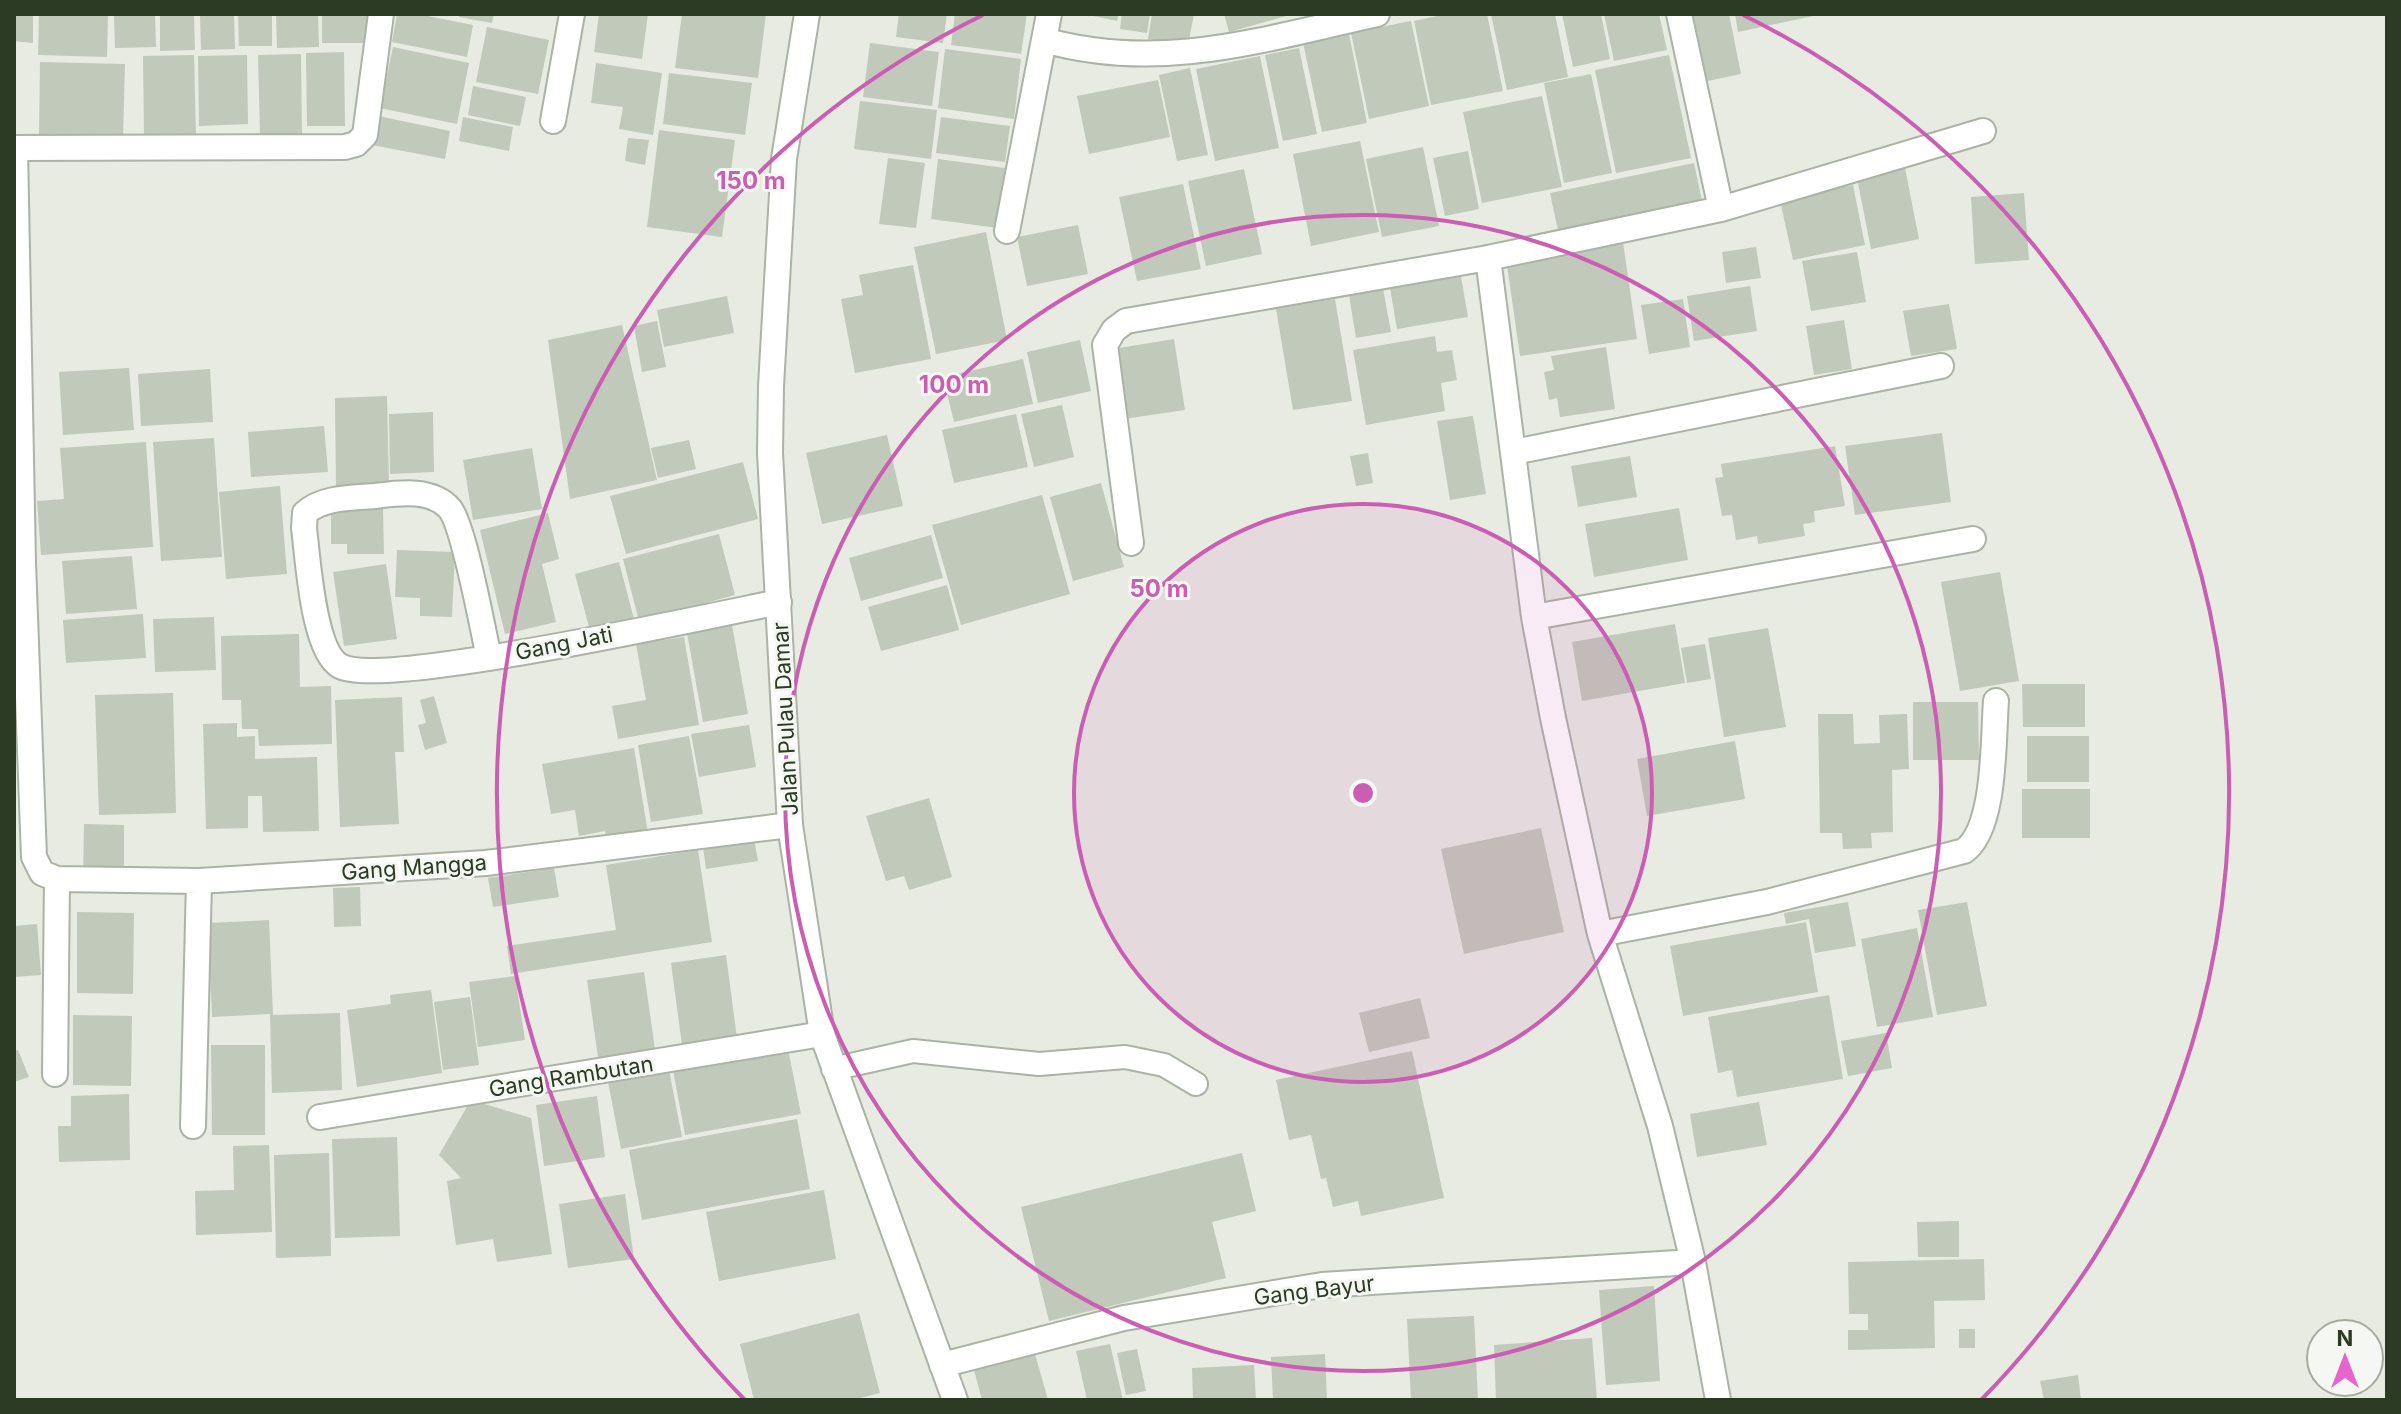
<svg xmlns="http://www.w3.org/2000/svg" width="2401" height="1414" viewBox="0 0 2401 1414" font-family="Inter,sans-serif">
	<style>
		.building { fill: #c1c9bb }
		.lines { fill: none; stroke-linecap: round; stroke-linejoin: round }
		.service-casing { stroke: #abb3a5; stroke-width: 26 }
		.minor-casing { stroke: #abb3a5; stroke-width: 28 }
		.tertiary-casing { stroke: #abb3a5; stroke-width: 28 }
		.service { stroke: #fff; stroke-width: 22 }
		.minor { stroke: #fff; stroke-width: 24 }
		.tertiary { stroke: #fff; stroke-width: 24 }
		.ring { fill: none; stroke: #cb5eb3; stroke-width: 4 }
		.labels { text-anchor: middle; stroke-width: 6; stroke-linejoin: round; paint-order: stroke }
		.street-label { font-size: 22px; fill: #2b3b23; stroke: #f5f8f2 }
		.centre { fill: #cb5eb3; stroke: #f5f8f2; stroke-width: 4 }
		.ring-label { font-size: 24px; text-anchor: middle; font-weight: bold; fill: #cb5eb3; stroke: #f5f8f2; stroke-width: 6; stroke-linejoin: round; paint-order: stroke }
	</style>
	<rect width="100%" height="100%" fill="#e7ebe2"/>
	<path class="building" d="M14,14H33V43L14,41Z
		M39,14H108L107,57L38,55Z
		M114,14H155L156,47L115,48Z
		M160,14H194L195,50L160,51Z
		M200,14H234L235,49L201,50Z
		M238,14H272V46H239Z
		M276,14H318L319,47L277,48Z
		M322,14H370V43H322Z
		M397,14H418L473,25L467,57L392,42Z
		M460,14H494L492,23L459,17Z
		M599,14H648L642,59L594,52Z
		M682,14H766L758,78L675,68Z
		M899,14H947L943,43L896,37Z
		M955,14H1027L1021,54L951,45Z
		M1084,14H1119L1117,21Z
		M1122,14H1150L1147,33L1120,29Z
		M1152,14H1194L1188,45L1148,39Z
		M1224,14H1290V15L1229,32Z
		M1447,14H1487L1503,91L1431,105L1414,21Z
		M1491,14H1555L1568,77L1507,90Z
		M1562,14H1601L1610,59L1573,67Z
		M1604,14H1659L1667,50L1614,61Z
		M1684,14H1729L1741,74L1698,83Z
		M1735,14H1818V15L1738,32Z
		M1411,21L1429,106L1369,119L1351,33Z
		M487,27L549,40L538,94L476,82Z
		M1349,34L1367,123L1322,132L1303,43Z
		M870,43L939,52L932,106L863,97Z
		M393,47L469,63L457,124L380,108Z
		M1299,48L1317,134L1283,141L1265,55Z
		M945,49L1021,59L1014,119L938,108Z
		M344,52L345,126H307L306,53Z
		M301,54L302,135L260,136L258,55Z
		M194,55L196,135H144L143,56Z
		M247,55L248,124L199,126L198,56Z
		M1669,55L1691,158L1616,173L1595,70Z
		M1260,56L1279,148L1215,161L1196,69Z
		M40,62L125,64L123,138L39,137Z
		M596,63L662,73L653,135L619,129L623,107L591,103Z
		M1190,68L1208,155L1177,161L1159,75Z
		M669,73L752,83L745,135L663,124Z
		M1591,74L1612,173L1564,183L1544,83Z
		M1158,80L1170,137L1089,154L1077,96Z
		M473,86L526,97L520,126L468,115Z
		M1542,96L1562,187L1482,203L1463,112Z
		M860,101L937,110L931,159L854,149Z
		M378,116L450,131L445,159L372,145Z
		M463,117L513,127L509,151L459,141Z
		M941,117L1010,126L1005,162L936,153Z
		M659,130L735,140L722,237L647,227Z
		M628,138L649,140L645,165L625,161Z
		M1360,141L1379,232L1311,246L1293,154Z
		M1423,147L1439,226L1382,237L1366,159Z
		M1468,151L1479,209L1445,216L1433,158Z
		M888,158L925,163L916,228L879,224Z
		M938,159L1005,168L998,228L931,219Z
		M1694,163L1704,210L1560,240L1550,193Z
		M1905,168L1919,239L1871,249L1857,178Z
		M1244,169L1262,254L1206,266L1188,181Z
		M1183,184L1201,269L1137,281L1119,197Z
		M1853,185L1865,245L1793,260L1780,200Z
		M2024,193L2029,260L1975,264L1971,197Z
		M1078,225L1088,274L1027,286L1017,237Z
		M986,232L1007,340L936,354L914,247Z
		M1623,242L1637,339L1520,356L1506,258Z
		M1756,247L1761,278L1726,283L1722,252Z
		M1857,252L1866,302L1811,311L1802,261Z
		M913,265L931,359L855,373L841,299L863,295L859,275Z
		M1460,271L1468,317L1397,329L1389,282Z
		M1382,283L1391,332L1356,338L1348,289Z
		M1750,286L1757,331L1694,341L1687,296Z
		M727,296L734,333L664,347L657,310Z
		M1335,299L1352,401L1293,410L1276,309Z
		M1683,299L1690,347L1649,354L1641,305Z
		M1949,304L1957,349L1911,356L1903,311Z
		M1844,320L1852,369L1814,375L1806,326Z
		M657,321L666,367L642,372L634,326Z
		M622,325L657,480L570,499L548,340Z
		M1435,336L1437,352L1452,350L1457,380L1441,383L1445,411L1366,425L1353,350Z
		M1174,339L1185,410L1124,419L1113,349Z
		M1080,340L1091,391L1038,403L1027,352Z
		M1606,347L1615,409L1560,417L1557,398L1549,400L1544,372L1554,370L1551,356Z
		M1023,359L1033,404L954,422L943,377Z
		M129,368L134,430L63,435L59,372Z
		M210,369L213,422L141,426L138,374Z
		M387,396L389,486L336,488L335,398Z
		M1062,405L1074,457L1034,467L1021,414Z
		M433,412L434,472L390,474L389,414Z
		M1016,414L1028,467L954,483L942,430Z
		M1473,416L1486,494L1450,500L1437,421Z
		M324,426L328,472L251,477L248,432Z
		M1942,433L1951,502L1855,515L1845,446Z
		M887,435L903,506L822,524L806,453Z
		M214,438L222,557L161,561L153,442Z
		M689,440L696,469L658,478L651,448Z
		M146,442L153,547L41,555L37,501L64,499L60,448Z
		M1835,446L1845,506L1814,511L1815,522L1803,524L1805,536L1758,544L1757,536L1736,540L1732,515L1722,516L1715,478L1723,477L1721,464Z
		M532,448L542,509L473,520L463,460Z
		M1368,453L1373,483L1356,486L1350,456Z
		M1630,456L1637,497L1578,507L1571,466Z
		M743,462L758,519L626,554L610,496Z
		M1101,483L1124,567L1073,581L1050,497Z
		M280,486L287,574L226,579L219,492Z
		M1042,495L1070,594L961,625L932,525Z
		M1679,508L1688,560L1594,577L1585,524Z
		M331,509H383L384,554H347V544H331Z
		M548,513L559,559L542,564L556,622L505,634L480,530Z
		M719,534L735,595L639,621L623,559Z
		M931,535L943,578L861,601L849,558Z
		M397,550L455,552L452,617L420,616V598L395,597Z
		M132,556L137,609L66,614L62,561Z
		M619,562L634,619L590,631L575,574Z
		M386,564L397,639L344,646L333,572Z
		M2000,572L2019,681L1960,691L1941,582Z
		M947,585L959,630L881,651L868,607Z
		M143,614L146,658L66,663L63,620Z
		M214,617L216,670L155,672L153,619Z
		M1675,624L1685,683L1582,701L1572,642Z
		M732,625L748,714L703,722L687,633Z
		M1768,628L1786,727L1724,737L1708,638Z
		M299,634L300,687L331,686L332,744L259,746L258,729H242L241,700H222L221,636Z
		M684,637L699,725L618,739L612,706L646,700L636,644Z
		M1705,644L1711,679L1687,683L1681,648Z
		M2022,684H2085V727H2023Z
		M173,693L176,813L99,815L95,695Z
		M434,696L447,743L425,750L418,725L426,723L420,700Z
		M402,697L404,752H395L399,824L340,827L335,700Z
		M1913,702H1978L1979,760H1913Z
		M1818,714H1853L1854,744L1880,743L1879,715L1907,714L1909,769L1892,770L1893,832L1871,833L1872,848L1843,849L1842,833H1820Z
		M237,723V737L255,736V759L317,757L319,831L263,832L262,796H248V828L206,829L203,724Z
		M749,725L756,767L699,777L691,734Z
		M689,736L703,814L651,822L638,745Z
		M2027,736H2089V782H2027Z
		M1735,741L1745,799L1647,816L1637,759Z
		M634,748L648,833L607,840L605,831L579,836L575,810L551,814L542,764Z
		M2022,789H2090V838H2022Z
		M929,798L952,877L909,890L904,876L886,881L866,816Z
		M84,824L124,825V875H83Z
		M1541,828L1564,932L1464,954L1441,849Z
		M754,839L758,861L706,869L703,847Z
		M698,850L712,942L511,974L507,946L616,930L606,865Z
		M554,868L559,897L493,907L488,878Z
		M360,887L361,926L334,927L333,888Z
		M1848,902L1856,946L1815,953L1809,919L1786,924L1784,913Z
		M1967,902L1987,1006L1937,1015L1918,910Z
		M77,912L134,913L133,994L77,993Z
		M269,920L273,1015L340,1013L342,1090L272,1093L270,1014L212,1017L208,923Z
		M1806,922L1818,992L1683,1016L1670,946Z
		M37,924L41,975L14,977V926Z
		M1917,928L1933,1017L1877,1027L1861,939Z
		M726,955L737,1038L682,1045L671,963Z
		M644,972L656,1056L599,1064L587,980Z
		M515,976L525,1040L478,1047L469,982Z
		M431,990L442,1073L357,1087L347,1010L391,1004L390,995Z
		M1829,995L1843,1079L1737,1097L1732,1070L1718,1073L1708,1017Z
		M470,997L479,1065L443,1070L434,1002Z
		M1420,998L1430,1038L1369,1052L1359,1013Z
		M73,1015L132,1016L131,1086L73,1085Z
		M1886,1033L1892,1068L1848,1076L1841,1041Z
		M211,1045H265V1135H212Z
		M788,1049L801,1114L685,1135L673,1070Z
		M18,1050L29,1077L14,1082V1051Z
		M1412,1051L1444,1198L1361,1216L1358,1201L1333,1207L1326,1178L1321,1179L1311,1135L1289,1140L1276,1080Z
		M669,1070L682,1137L621,1149L608,1082Z
		M129,1094L130,1160L59,1162L58,1126H71V1096Z
		M597,1096L605,1157L544,1166L536,1105Z
		M471,1100L531,1118L552,1254L497,1262L493,1239L456,1245L447,1181L461,1178L439,1155Z
		M1759,1102L1767,1145L1697,1157L1690,1114Z
		M797,1119L810,1189L642,1220L629,1150Z
		M397,1137L400,1236L335,1238L332,1139Z
		M269,1145L272,1232L196,1235L195,1191L234,1190L233,1146Z
		M329,1153L331,1256L276,1258L274,1155Z
		M1242,1153L1256,1211L1212,1222L1226,1278L1049,1321L1021,1207Z
		M824,1190L836,1259L719,1281L706,1212Z
		M625,1194L634,1259L568,1268L559,1204Z
		M1959,1221V1257H1918L1917,1222Z
		M1984,1259L1985,1300L1934,1301L1935,1348L1848,1350V1330H1868V1314H1849L1848,1262Z
		M1654,1286L1660,1381L1606,1385L1599,1290Z
		M859,1313L880,1393L852,1400H754L740,1344Z
		M1474,1316L1478,1400H1411L1407,1319Z
		M1959,1329H1975V1348H1959Z
		M1592,1338L1597,1400H1496L1494,1345Z
		M1110,1344L1123,1400H1087L1076,1351Z
		M1137,1349L1146,1391L1126,1395L1117,1353Z
		M1035,1354L1048,1400H982L974,1370Z
		M1325,1354L1327,1400H1273L1271,1357Z
		M1254,1365L1256,1400H1193L1192,1368Z
		M2078,1375L2081,1400H2044L2040,1381Z"/>
	<g class="lines">
		<g class="service-casing">
			<path id="service" d="M833,1069L913,1051L1039,1064L1125,1057L1164,1065L1196,1084"/>
		</g>
		<g class="minor-casing">
			<path id="minor" d="M1679,14L1721,209
				M1044,40C1160,73 1264,39 1377,14
				M553,121L572,14
				M14,148L345,147L356,144L365,135L381,14
				M15,148L23,563L34,857L42,873L57,879L199,881L486,863L790,825
				M1007,231L1049,14
				M1488,258L1534,617L1553,718L1600,934L1660,1126L1693,1262L1718,1400
				M1514,452L1941,366
				M1131,543L1105,345L1114,330L1126,321L1488,258L1721,209L1983,131
				M1534,617L1973,539
				M489,658C483,630 464,527 450,509C432,488 399,493 375,496C351,498 323,497 305,513L304,528C308,559 313,651 340,666C381,689 714,615 779,602
				M1600,934L1767,902L1964,851C1996,829 1993,739 1996,701
				M55,1074L57,879
				M320,1117L822,1034
				M193,1126L199,881
				M942,1365L1124,1318L1322,1285L1693,1262"/>
		</g>
		<g class="tertiary-casing">
			<path id="tertiary" d="M807,14L784,159L771,386L770,453L790,825L822,1034L955,1400"/>
		</g>
		<use href="#service" class="service"/>
		<use href="#minor" class="minor"/>
		<use href="#tertiary" class="tertiary"/>
	</g>
	<circle cx="1363" cy="793" r="289" fill="#cb5eb3" fill-opacity=".12"/>
	<g class="ring">
		<circle cx="1363" cy="793" r="289"/>
		<circle cx="1363" cy="793" r="578"/>
		<path d="M745 1400A866 866 0 0 1 983 15M1743 15A866 866 0 0 1 1981 1400"/>
	</g>
	<g class="labels">
		<g class="street-label">
			<text transform="translate(564 643) rotate(-11)" y="8">Gang Jati</text>
			<text transform="translate(785 719) rotate(-93)" y="8">Jalan Pulau Damar</text>
			<text transform="translate(414 867) rotate(-4)" y="8">Gang Mangga</text>
			<text transform="translate(571 1076) rotate(-9)" y="8">Gang Rambutan</text>
			<text transform="translate(1314 1290) rotate(-7)" y="8">Gang Bayur</text>
		</g>
	</g>
	<circle cx="1363" cy="793" r="12" class="centre"/>
	<g class="ring-label">
		<text x="751" y="189">150 m</text>
		<text x="954" y="393">100 m</text>
		<text x="1159" y="597">50 m</text>
	</g>
	<rect width="2401" height="1414" fill="none" stroke="#2b3b23" stroke-width="32"/>
	<g transform="translate(2345 1358)"><circle r="38" fill="#f5f8f2" stroke="#a4ac9f" stroke-width="2"/>
	<path d="M0-6L14 30L0 20L-14 30Z" fill="#e764cc"/>
	<text y="-12" font-size="22" font-weight="bold" text-anchor="middle" fill="#2b3b23">N</text>
	</g>
</svg>
